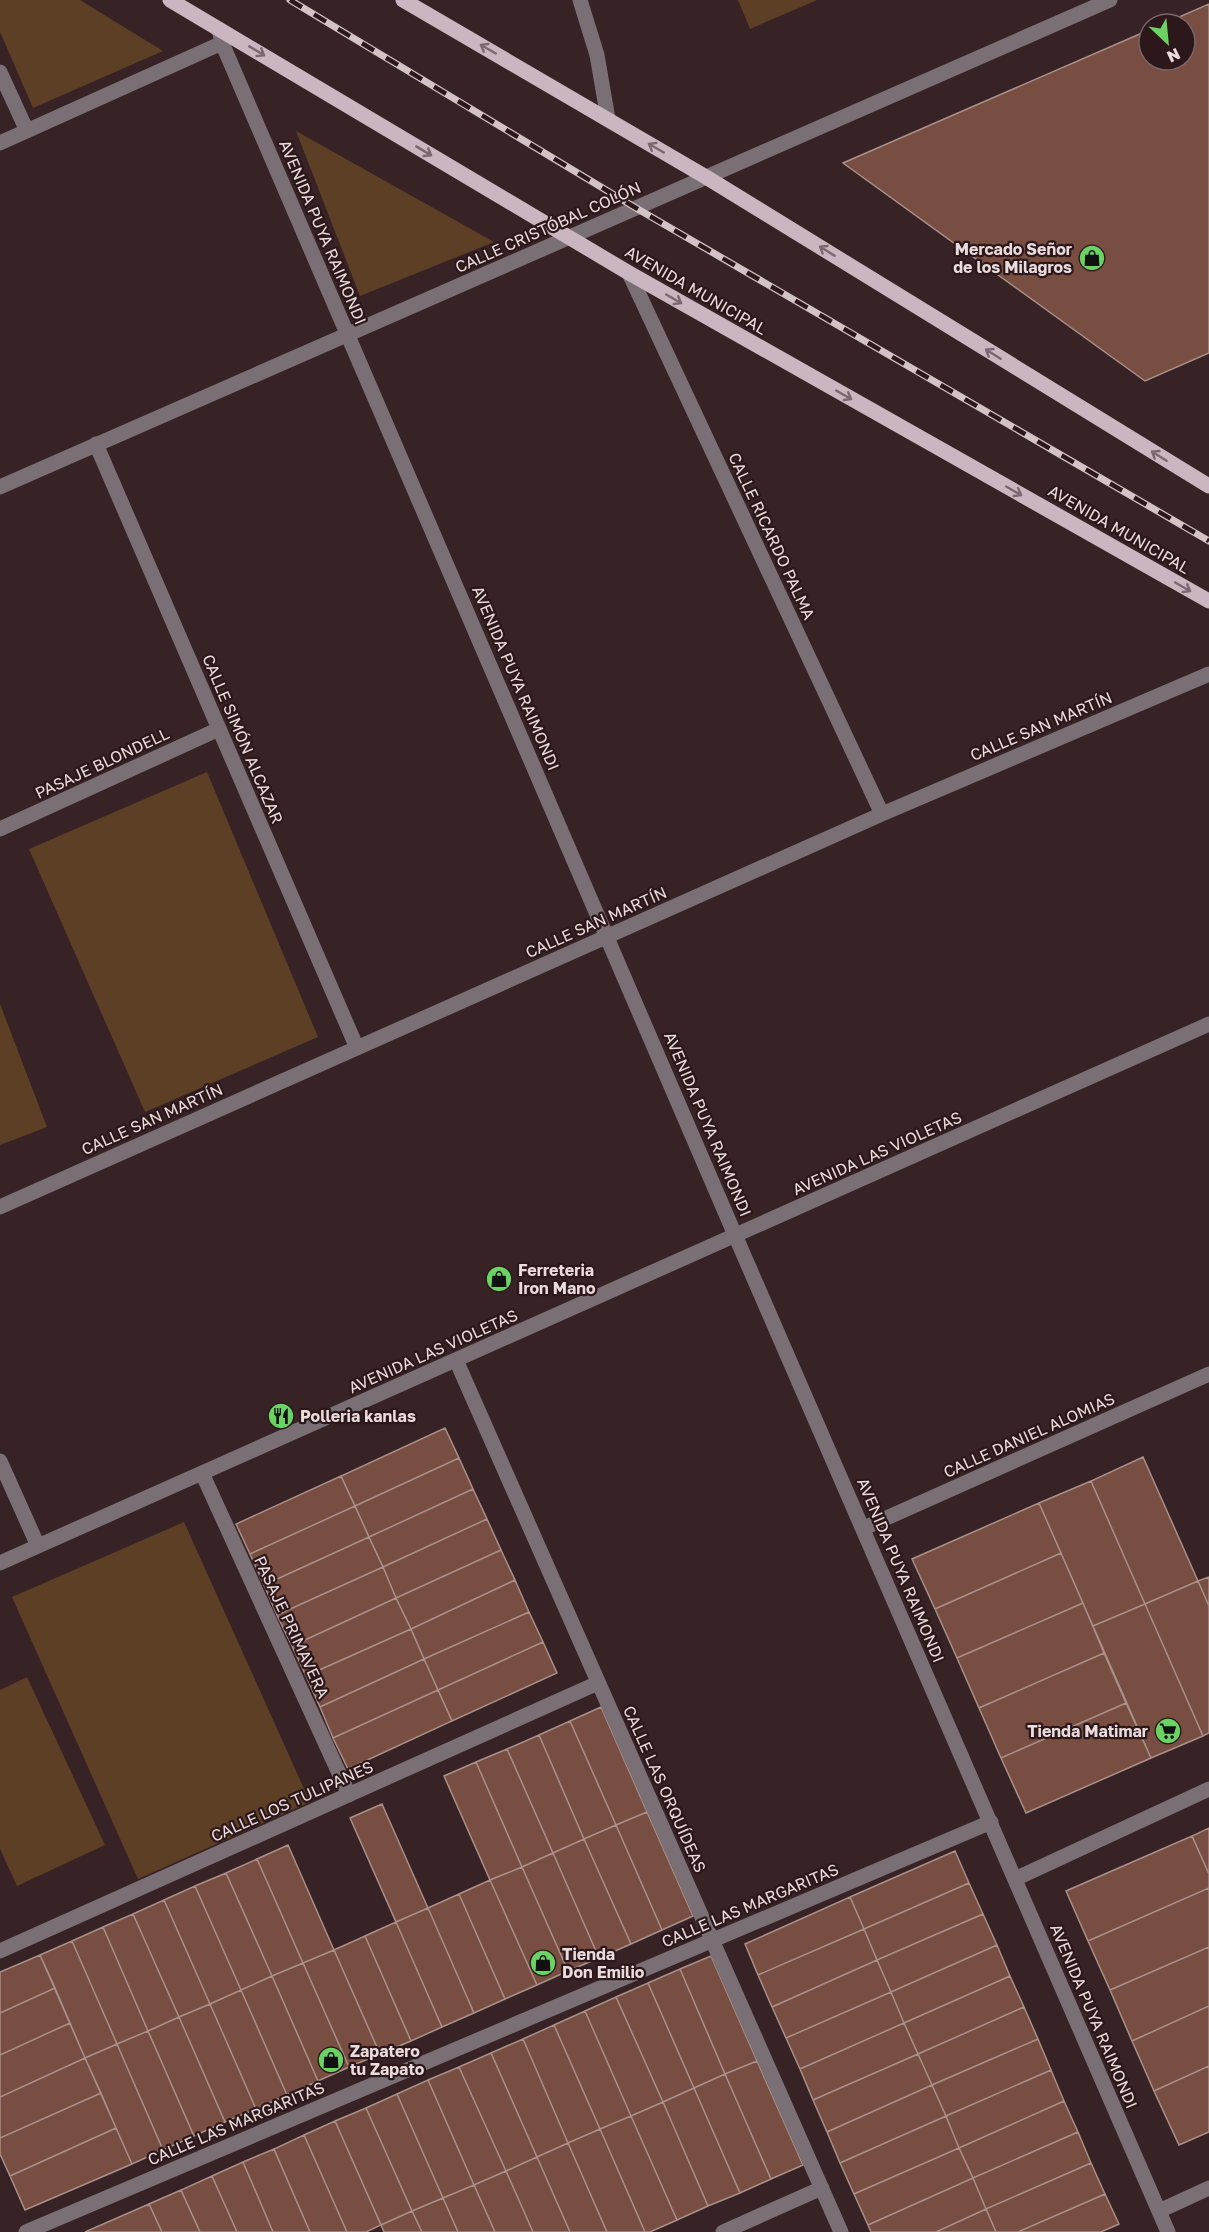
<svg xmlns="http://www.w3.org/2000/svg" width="1209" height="2232" viewBox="0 0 1209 2232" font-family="'Golos Text',sans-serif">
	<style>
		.green { fill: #5c3f24 }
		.building { fill: #784e43; stroke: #a99089; stroke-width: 1.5 }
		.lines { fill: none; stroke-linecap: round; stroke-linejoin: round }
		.minor { stroke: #796f75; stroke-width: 15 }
		.major { stroke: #cab6c1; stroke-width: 15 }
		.rail-casing { stroke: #d3c3c6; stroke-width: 7 }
		.rail { stroke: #2c181b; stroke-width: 4.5; stroke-dasharray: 14; stroke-linecap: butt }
		.oneway { stroke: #7b676e }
		.labels { text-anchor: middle; stroke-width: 4.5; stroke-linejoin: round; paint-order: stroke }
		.street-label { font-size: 16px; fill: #eadbdd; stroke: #2c181b }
		.poi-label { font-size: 16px; font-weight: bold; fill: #eadbdd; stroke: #2c181b; text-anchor: start }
	</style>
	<rect width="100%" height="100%" fill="#372225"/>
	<path class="green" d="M0,0H80L163,51L33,108L0,32Z
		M738,0H817L750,29Z
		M296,131L494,242L360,296Z
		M207,772L318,1037L145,1112L29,849Z
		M0,1004L47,1127L0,1145Z
		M184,1522L310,1802L138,1879L12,1597Z
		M27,1677L105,1845L17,1886L0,1849V1690Z"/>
	<path class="building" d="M1209,4V353L1145,381L843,163L1149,30V60H1185V24H1163Z
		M445,1428L459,1458L355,1506L341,1476Z
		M1143,1457L1198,1581L1145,1604L1091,1481Z
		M459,1458L473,1489L369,1537L355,1506Z
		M341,1476L355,1506L250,1554L236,1524Z
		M1091,1481L1145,1604L1093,1626L1039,1503Z
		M473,1489L487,1519L383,1567L369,1537Z
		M1039,1503L1061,1553L935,1609L912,1559Z
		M355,1506L369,1537L264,1585L250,1554Z
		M487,1519L501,1550L396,1598L383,1567Z
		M369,1537L383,1567L277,1615L264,1585Z
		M501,1550L515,1580L411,1629L396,1598Z
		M1061,1553L1083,1603L957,1658L935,1609Z
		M383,1567L396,1598L292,1646L277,1615Z
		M1209,1577V1606L1198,1581Z
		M515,1580L529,1612L424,1659L411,1629Z
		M1198,1581L1209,1606V1733L1203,1736L1145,1604Z
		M396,1598L411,1629L306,1676L292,1646Z
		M1083,1603L1104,1653L979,1708L957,1658Z
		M1145,1604L1203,1736L1151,1758L1093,1626Z
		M529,1612L543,1642L438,1690L424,1659Z
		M411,1629L424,1659L320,1707L306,1676Z
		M543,1642L557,1673L452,1721L438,1690Z
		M1104,1653L1126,1703L1001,1758L979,1708Z
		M424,1659L438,1690L333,1738L320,1707Z
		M438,1690L452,1721L348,1769L333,1738Z
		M1126,1703L1151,1758L1026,1813L1001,1758Z
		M601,1707L647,1812L616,1825L570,1721Z
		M570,1721L616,1825L584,1839L539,1735Z
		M539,1735L584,1839L553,1853L507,1749Z
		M507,1749L553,1853L522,1867L476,1762Z
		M476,1762L522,1867L490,1880L444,1776Z
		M382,1804L428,1908L396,1922L350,1818Z
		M647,1812L693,1916L662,1930L616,1825Z
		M616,1825L662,1930L631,1944L584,1839Z
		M1209,1828V1874L1192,1836Z
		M1192,1836L1209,1874V1888L1088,1941L1066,1891Z
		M584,1839L631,1944L599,1958L553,1853Z
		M288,1845L334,1950L303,1963L257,1859Z
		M955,1851L969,1883L864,1929L850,1897Z
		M553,1853L599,1958L568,1971L522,1867Z
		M257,1859L303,1963L272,1976L226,1873Z
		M522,1867L568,1971L537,1985L490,1880Z
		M226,1873L272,1976L241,1990L195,1886Z
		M490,1880L537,1985L505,1999L459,1894Z
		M969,1883L983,1914L877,1960L864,1929Z
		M195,1886L241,1990L210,2004L164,1900Z
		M1209,1888V1947L1110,1990L1088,1941Z
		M459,1894L505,1999L474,2013L428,1908Z
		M850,1897L864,1929L758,1975L745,1944Z
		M164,1900L210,2004L179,2017L133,1914Z
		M428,1908L474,2013L442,2027L396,1922Z
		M133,1914L179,2017L148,2031L103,1927Z
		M983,1914L997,1945L891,1992L877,1960Z
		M396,1922L442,2027L411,2041L365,1936Z
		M103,1927L148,2031L117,2044L72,1941Z
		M864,1929L877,1960L772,2007L758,1975Z
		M365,1936L411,2041L380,2054L334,1950Z
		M72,1941L117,2044L85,2058L40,1955Z
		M997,1945L1010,1976L904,2023L891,1992Z
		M1209,1947V2006L1132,2041L1110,1990Z
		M334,1950L380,2054L349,2067L303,1963Z
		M40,1955L55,1988L0,2013V1972Z
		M711,1956L757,2061L725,2074L680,1969Z
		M877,1960L891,1992L786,2038L772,2007Z
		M303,1963L349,2067L318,2081L272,1976Z
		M680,1969L725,2074L694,2088L648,1983Z
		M272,1976L318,2081L287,2095L241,1990Z
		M1010,1976L1024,2007L918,2054L904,2023Z
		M648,1983L694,2088L663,2102L616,1997Z
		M55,1988L70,2023L0,2055V2013Z
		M241,1990L287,2095L256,2109L210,2004Z
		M891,1992L904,2023L800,2069L786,2038Z
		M616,1997L663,2102L631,2116L585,2011Z
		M210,2004L256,2109L225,2122L179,2017Z
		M1209,2006V2066L1154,2091L1132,2041Z
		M1024,2007L1038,2039L932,2085L918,2054Z
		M585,2011L631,2116L600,2129L554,2025Z
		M179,2017L225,2122L194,2136L148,2031Z
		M70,2023L85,2058L0,2097V2055Z
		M904,2023L918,2054L813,2100L800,2069Z
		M554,2025L600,2129L568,2143L523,2039Z
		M148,2031L194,2136L163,2150L117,2044Z
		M523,2039L568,2143L537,2157L491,2053Z
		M1038,2039L1051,2070L946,2116L932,2085Z
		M117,2044L163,2150L132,2164L85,2058Z
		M491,2053L537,2157L506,2171L459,2067Z
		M918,2054L932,2085L827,2132L813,2100Z
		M85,2058L101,2093L0,2138V2097Z
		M757,2061L803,2165L771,2179L725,2074Z
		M1209,2066V2132L1179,2145L1154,2091Z
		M459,2067L506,2171L474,2185L428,2080Z
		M1051,2070L1064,2101L959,2148L946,2116Z
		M725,2074L771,2179L740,2193L694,2088Z
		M428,2080L474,2185L443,2198L397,2094Z
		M932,2085L946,2116L840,2163L827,2132Z
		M694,2088L740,2193L708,2206L663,2102Z
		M101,2093L116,2128L10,2176L0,2154V2138Z
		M397,2094L443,2198L412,2211L366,2108Z
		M1064,2101L1078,2132L973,2178L959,2148Z
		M663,2102L708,2206L677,2220L631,2116Z
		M366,2108L412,2211L381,2225L335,2121Z
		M631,2116L677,2220L650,2232H645L600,2129Z
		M946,2116L959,2148L854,2194L840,2163Z
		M335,2121L381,2225L366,2232H347L304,2135Z
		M116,2128L132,2164L25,2210L10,2176Z
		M600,2129L645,2232H607L568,2143Z
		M1078,2132L1091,2163L986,2209L973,2178Z
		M304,2135L347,2232H310L274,2149Z
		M568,2143L607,2232H570L537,2157Z
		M959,2148L973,2178L868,2225L854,2194Z
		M274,2149L310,2232H273L243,2162Z
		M537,2157L570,2232H533L506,2171Z
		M243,2162L273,2232H237L212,2176Z
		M1091,2163L1105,2194L1018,2232H996L986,2209Z
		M506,2171L533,2232H495L474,2185Z
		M212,2176L237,2232H200L181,2190Z
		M973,2178L986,2209L936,2232H871L868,2225Z
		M474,2185L495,2232H458L443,2198Z
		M181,2190L200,2232H162L149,2204Z
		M1105,2194L1119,2224L1101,2232H1018Z
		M443,2198L458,2232H422L412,2211Z
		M149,2204L162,2232H85Z
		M986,2209L996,2232H936Z
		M412,2211L422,2232H384L381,2225Z"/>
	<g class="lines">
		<path class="minor" d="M580,0L597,55L608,119
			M219,29L222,43L735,1235L1168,2232
			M0,72L27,131
			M0,143L222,43
			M629,273L882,814
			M96,444L357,1048
			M0,487L1110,0
			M0,829L219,729
			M0,1207L882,814L1209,674
			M456,1360L841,2232
			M0,1461L38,1546
			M202,1473L349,1795
			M864,1528L1209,1374
			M0,1563L1209,1024
			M1015,1879L1209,1789
			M0,1951L598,1683
			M1159,2211L1209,2188
			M26,2232L991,1822
			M723,2232L822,2188"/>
		<path class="major" d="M170,0L629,273L1209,601
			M403,0L706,177L1209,486"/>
		<g class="rail-casing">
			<path id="rail" d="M290,0L636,208L1209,541"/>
		</g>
		<use href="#rail" class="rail"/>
	</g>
	<defs><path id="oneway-shaft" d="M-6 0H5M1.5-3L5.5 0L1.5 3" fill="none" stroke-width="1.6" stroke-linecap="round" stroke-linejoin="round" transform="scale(1.5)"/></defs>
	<g class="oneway">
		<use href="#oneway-shaft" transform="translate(488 49) rotate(-150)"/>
		<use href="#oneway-shaft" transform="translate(257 51) rotate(31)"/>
		<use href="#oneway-shaft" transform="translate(656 148) rotate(-150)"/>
		<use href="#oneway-shaft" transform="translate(424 151) rotate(31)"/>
		<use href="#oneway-shaft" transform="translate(827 251) rotate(-148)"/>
		<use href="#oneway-shaft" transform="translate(674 299) rotate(30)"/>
		<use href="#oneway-shaft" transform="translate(993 354) rotate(-148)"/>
		<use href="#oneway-shaft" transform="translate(844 395) rotate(30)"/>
		<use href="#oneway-shaft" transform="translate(1159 456) rotate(-148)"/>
		<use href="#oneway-shaft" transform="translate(1014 491) rotate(30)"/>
		<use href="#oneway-shaft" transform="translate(1183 587) rotate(30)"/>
	</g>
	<defs>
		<g id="shop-disc" transform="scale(1.35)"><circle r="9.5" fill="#6ad364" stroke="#2c181b"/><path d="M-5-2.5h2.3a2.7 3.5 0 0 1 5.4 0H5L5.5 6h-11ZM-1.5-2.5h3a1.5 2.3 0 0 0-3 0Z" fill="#111"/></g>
		<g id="restaurant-disc" transform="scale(1.35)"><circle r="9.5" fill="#6ad364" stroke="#2c181b"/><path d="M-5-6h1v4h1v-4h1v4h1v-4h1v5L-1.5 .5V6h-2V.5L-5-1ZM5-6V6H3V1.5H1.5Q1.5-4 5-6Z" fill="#111"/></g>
		<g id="supermarket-disc" transform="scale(1.35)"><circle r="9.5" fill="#6ad364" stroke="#2c181b"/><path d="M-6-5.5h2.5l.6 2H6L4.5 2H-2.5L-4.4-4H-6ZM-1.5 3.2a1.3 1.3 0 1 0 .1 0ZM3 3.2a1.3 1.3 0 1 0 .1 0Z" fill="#111"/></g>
	</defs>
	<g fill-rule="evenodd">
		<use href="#shop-disc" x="1092" y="258"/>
		<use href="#shop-disc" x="499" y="1279"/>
		<use href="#restaurant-disc" x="281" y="1416"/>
		<use href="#supermarket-disc" x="1168" y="1731"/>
		<use href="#shop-disc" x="543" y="1963"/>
		<use href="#shop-disc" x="331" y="2060"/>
	</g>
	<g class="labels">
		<g class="street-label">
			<text transform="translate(548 227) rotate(-24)" y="6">CALLE CRISTÓBAL COLÓN</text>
			<text transform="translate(323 232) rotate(67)" y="6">AVENIDA PUYA RAIMONDI</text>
			<text transform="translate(696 290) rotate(30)" y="6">AVENIDA MUNICIPAL</text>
			<text transform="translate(1119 529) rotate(30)" y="6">AVENIDA MUNICIPAL</text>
			<text transform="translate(772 536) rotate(65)" y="6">CALLE RICARDO PALMA</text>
			<text transform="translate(516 678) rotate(67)" y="6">AVENIDA PUYA RAIMONDI</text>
			<text transform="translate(1041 726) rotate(-23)" y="6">CALLE SAN MARTÍN</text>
			<text transform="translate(243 739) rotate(67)" y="6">CALLE SIMÓN ALCAZAR</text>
			<text transform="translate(102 763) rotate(-25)" y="6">PASAJE BLONDELL</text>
			<text transform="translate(596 922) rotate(-24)" y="6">CALLE SAN MARTÍN</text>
			<text transform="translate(152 1119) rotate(-24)" y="6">CALLE SAN MARTÍN</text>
			<text transform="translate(708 1124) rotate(67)" y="6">AVENIDA PUYA RAIMONDI</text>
			<text transform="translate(877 1153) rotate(-24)" y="6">AVENIDA LAS VIOLETAS</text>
			<text transform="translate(433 1351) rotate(-24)" y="6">AVENIDA LAS VIOLETAS</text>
			<text transform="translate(1029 1435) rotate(-24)" y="6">CALLE DANIEL ALOMIAS</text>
			<text transform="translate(901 1570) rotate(67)" y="6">AVENIDA PUYA RAIMONDI</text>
			<text transform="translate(292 1627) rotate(65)" y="6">PASAJE PRIMAVERA</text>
			<text transform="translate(665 1789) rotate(66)" y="6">CALLE LAS ORQUÍDEAS</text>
			<text transform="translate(292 1801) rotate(-24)" y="6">CALLE LOS TULIPANES</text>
			<text transform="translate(750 1905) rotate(-23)" y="6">CALLE LAS MARGARITAS</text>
			<text transform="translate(1094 2016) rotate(67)" y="6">AVENIDA PUYA RAIMONDI</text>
			<text transform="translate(236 2123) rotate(-23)" y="6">CALLE LAS MARGARITAS</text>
		</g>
		<g class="poi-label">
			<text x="1072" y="255" text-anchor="end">Mercado Señor<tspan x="1072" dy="18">de los Milagros</tspan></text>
			<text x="518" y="1276">Ferreteria<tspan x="518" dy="18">Iron Mano</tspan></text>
			<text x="300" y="1422">Polleria kanlas</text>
			<text x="1148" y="1737" text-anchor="end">Tienda Matimar</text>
			<text x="562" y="1960">Tienda<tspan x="562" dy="18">Don Emilio</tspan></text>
			<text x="350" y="2057">Zapatero<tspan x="350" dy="18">tu Zapato</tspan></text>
		</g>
	</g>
	<g transform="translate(1167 42) rotate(154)"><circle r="28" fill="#2c181b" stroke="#786669" stroke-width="1.5"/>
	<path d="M0-4.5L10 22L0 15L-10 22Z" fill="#6ad364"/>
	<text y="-9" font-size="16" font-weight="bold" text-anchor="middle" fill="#eadbdd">N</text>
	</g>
</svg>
